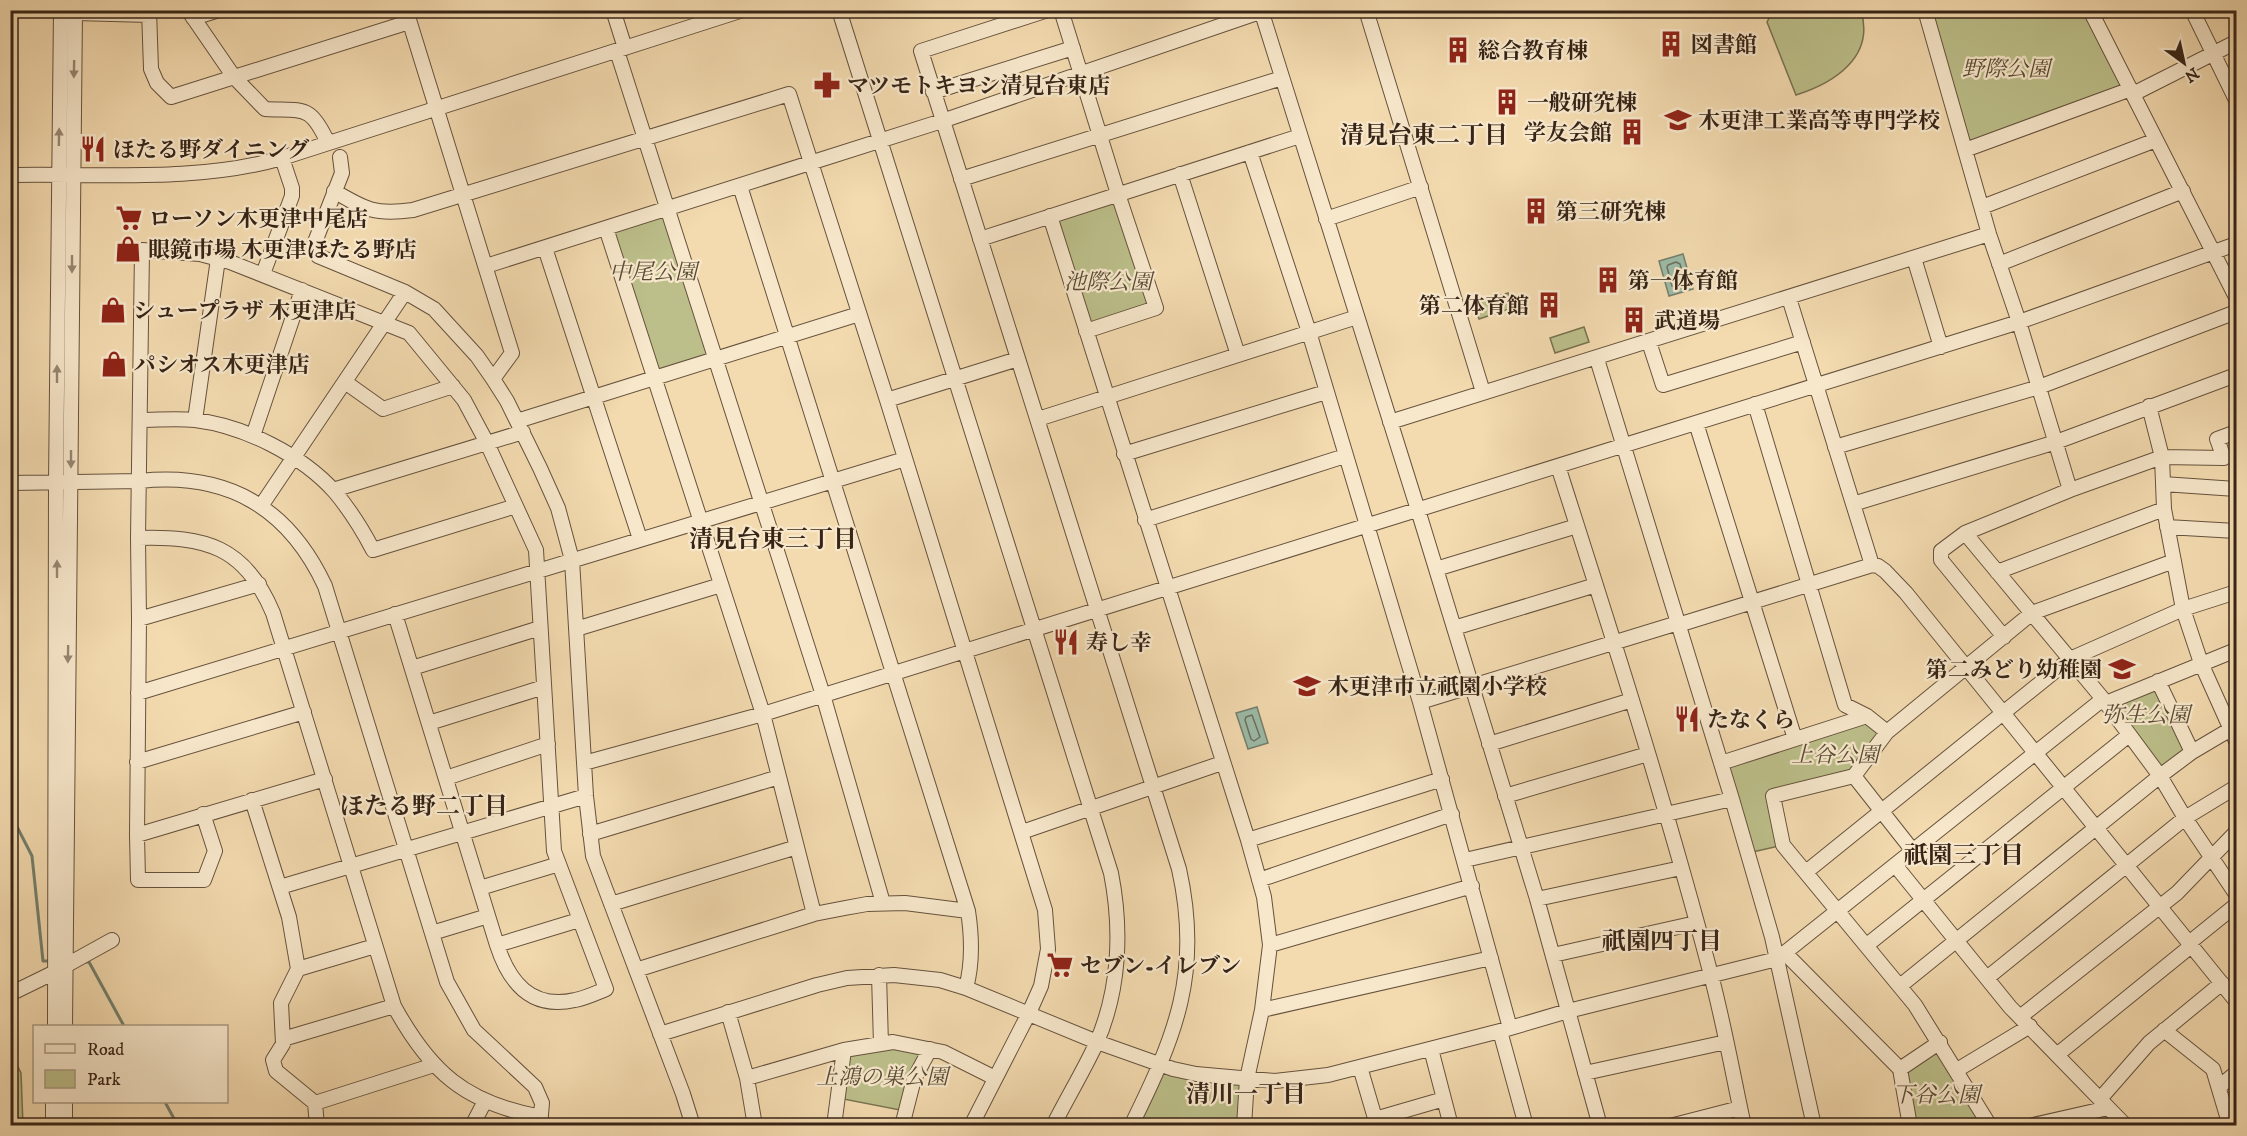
<svg xmlns="http://www.w3.org/2000/svg" width="2247" height="1136" viewBox="0 0 2247 1136" font-family="'IM FELL DW Pica','Noto Serif JP',serif">
	<style>
		.green { fill: #bcbf8a; stroke: #7a7250; stroke-width: 1.5 }
		.water { fill: #9cbba7; stroke: #747f6d; stroke-width: 1.5 }
		.lines { fill: none; stroke-linecap: round; stroke-linejoin: round }
		.shore { stroke: #6a705f; stroke-width: 1.5 }
		.stream { stroke: #747f6d; stroke-width: 3 }
		.minor-casing { stroke: #66523d; stroke-width: 16 }
		.minor { stroke: #f7e7cb; stroke-width: 14 }
		.oneway { fill: #978671 }
		.labels { text-anchor: middle; stroke-width: 4.5; stroke-linejoin: round; paint-order: stroke }
		.poi-label { font-size: 22px; font-weight: bold; fill: #372417; stroke: #f7e7cb; text-anchor: start }
		.park-label { font-size: 22px; font-style: italic; fill: #584b34; stroke: #f7e7cb }
		.neighbourhood-label { font-size: 24px; font-weight: bold; fill: #372417; stroke: #f7e7cb }
	</style>
	<rect width="100%" height="100%" fill="#f3daaf"/>
	<filter id="stains"><feTurbulence type="fractalNoise" baseFrequency=".00333" numOctaves="4"/><feColorMatrix values="0 0 0 0 .2 0 0 0 0 .09 0 0 0 0 .02 0 0 0 .5 -.17"/></filter>
	<radialGradient id="worn" r=".72"><stop offset=".6" stop-color="#630" stop-opacity="0"/><stop offset="1" stop-color="#630" stop-opacity=".3"/></radialGradient>
	<path class="green" d="M1773,11H1861C1875,57 1834,83 1796,95L1767,22Z
		M1930,11H2085L2124,86L1969,145Z
		M1118,194L1156,308L1086,331L1050,216Z
		M668,209L716,359L655,379L606,228Z
		M1508,293L1512,308L1479,319L1474,304Z
		M1584,327L1589,342L1555,353L1550,338Z
		M2158,681L2192,752L2160,776L2106,703Z
		M1867,716L1887,732L1854,776L1773,796L1783,845L1748,853L1721,763Z
		M1940,1042L1990,1125H1910L1900,1069Z
		M876,1044L930,1049L905,1111L838,1098L844,1050Z
		M11,1053L21,1073L23,1125H11Z
		M1160,1066L1247,1079L1244,1125L1132,1126Z"/>
	<path class="water" d="M1683,254L1693,289L1669,296L1659,261Z
		M1257,707L1268,743L1248,749L1236,713Z"/>
	<g class="lines">
		<path class="shore" d="M1676,262L1680,264L1685,283L1684,286L1675,288L1672,286L1667,267L1668,265Z
			M1252,715L1260,737L1254,741L1251,739L1245,720L1246,717Z"/>
		<path class="stream" d="M10,813L32,856L43,961H52
			M83,962H89L124,1026
			M165,1102L178,1126"/>
		<g class="minor-casing">
			<path id="minor" d="M149,10L151,69L157,83L171,97L409,22
				M188,10L234,77L265,109C304,111 310,104 328,143
				M406,10L512,353L493,379
				M613,10L625,48
				M839,10L1111,873C1122,929 1120,990 1096,1044C1083,1072 1067,1098 1053,1126
				M1048,10L921,51L1179,869C1202,972 1176,1035 1131,1126
				M1061,10L1118,194L1156,308L1086,331
				M1261,10L1418,510L1537,899L1600,1126
				M1366,10L1483,392
				M1925,10L1989,234L2019,322L2070,490
				M2090,10L2236,297
				M2192,10L2236,100
				M75,13L149,15
				M193,18L219,10
				M617,51L823,695L883,903
				M933,92L1073,48
				M2133,94L2236,42
				M1965,150L2131,89
				M1250,152L1309,332L1420,702L1510,1028
				M340,157L342,173L313,247L318,256L405,292L434,309L477,356L493,379L507,401L540,468L558,508L572,560L586,796L593,856L683,1094L693,1126
				M1180,174L1238,355
				M10,175C100,173 195,183 282,158L743,10
				M961,179L1282,78
				M740,186L968,911C972,937 973,962 966,988
				M334,191C366,210 375,215 413,210L789,94L887,400L1045,910L1048,949L1041,986L1029,1013L971,1126
				M1982,207L2156,140
				M1050,216L1248,840L1264,897L1270,945L1262,1010L1247,1079L1244,1126
				M1326,219L1421,187
				M606,228L763,714L814,914
				M980,239L1300,136
				M545,248L640,539
				M1914,258L1941,347
				M1999,264L2183,191
				M486,266L942,121L1266,10
				M263,274L292,196V188L282,158
				M1789,298L1872,565
				M1649,342L1663,385L1803,342
				M1597,359L1732,799L1772,937L1814,1126
				M345,382L383,409L453,386
				M887,400L1018,359
				M1755,404L1845,705L1867,716L1887,732
				M2149,406L2162,457L2164,509L2183,609L2201,663L2236,741
				M1038,419L1357,317
				M140,420C158,420 176,418 195,420C244,426 302,455 335,492C350,510 362,529 373,550L516,506
				M195,420L218,259
				M517,421L859,314
				M1390,422L1989,234
				M1696,423L1795,739
				M253,436L302,290
				M1835,447L2039,387L2236,312
				M1124,454L1326,392
				M1558,466C1612,635 1666,803 1711,975C1724,1024 1733,1075 1744,1126
				M10,483L140,481C227,472 288,507 325,586L447,982L474,1030L535,1087L542,1103L540,1126
				M2163,484L2236,489
				M333,490L523,432
				M1853,504L2056,442L2236,375
				M261,506L405,292
				M1145,520L1345,456
				M2167,527L2236,531
				M1965,533L2103,699L2160,776L2185,818L2236,894
				M138,538C205,536 245,546 273,613L394,1006C430,1072 465,1103 541,1117
				M1436,569L1577,526
				M1997,572L2164,509
				M139,619L259,584
				M1678,625L1872,565L1878,566L1885,571L1906,593L2236,1001
				M1454,628L1596,585
				M576,629L721,585
				M2004,637L1941,560V551L1965,533L2070,490L2162,457L2224,458L2217,439L2236,432
				M412,668L540,628
				M2158,681L2192,752
				M138,693L905,459
				M1420,702L1678,623
				M2106,703L2236,650
				M429,723L544,687
				M1489,744L1632,700
				M137,762L304,712
				M584,763L763,714L2019,322L2236,244
				M1721,763L1867,716
				M1854,776L1913,851
				M446,778L548,744
				M1505,796L1648,754
				M252,800L289,917L298,969L281,1003L283,1044L273,1060L276,1071L315,1103L317,1126
				M203,814L215,851L204,880H138L137,835L139,619L138,538L142,250L200,254L230,262L409,333L464,400L487,443L536,550L554,851L606,989C596,993 586,998 575,1000C531,1010 509,982 497,945L395,614
				M1022,832L1222,763
				M590,834L779,777
				M137,835L325,779
				M1248,840L1442,779
				M1465,860L1732,799
				M1895,865L2010,1007L2126,1126
				M1806,872L2070,659L2183,609L2236,592
				M1259,880L1452,814
				M280,887L586,796
				M480,888L559,864
				M1537,899L1681,868
				M611,904L797,847
				M432,933L488,916
				M2189,943L2236,905
				M497,945L579,920
				M1270,945L1472,886
				M1867,945L2129,735
				M1785,953L1900,1069L1910,1126
				M1553,955L1696,923
				M65,966L112,940
				M298,969L375,946
				M636,970L814,914L845,908L867,904L905,903L968,911
				M879,975L881,1044
				M1987,978L2185,818L2236,787
				M1900,986L2160,776L2192,752L2236,726
				M10,994L55,972
				M1262,1010L1491,958
				M728,1012L747,1078L755,1126
				M2020,1017L2177,893L2236,832
				M55,1026L56,482L61,10
				M65,1026L75,10
				M2164,1030L2213,1069L2230,1126
				M1500,1031L1526,1126
				M660,1034L817,985L847,978L894,975L940,980L966,988L1097,1042L1173,1069L1196,1074L1275,1081L1328,1075L1500,1031L1568,1011L1777,959L2103,699
				M283,1039L394,1006
				M1431,1049L1451,1126
				M2058,1054L2191,946
				M1360,1067L1377,1125
				M1900,1069L1940,1042
				M1957,1070L2030,1026
				M1585,1073L1726,1042
				M747,1078L844,1050L893,1042L943,1052L995,1078
				M2219,1087L2236,1073
				M2100,1099L2149,1043L2222,983
				M65,1102V1126
				M315,1103L434,1065
				M1375,1119L1444,1099
				M53,1126V1102
				M472,1126L485,1101
				M834,1126L844,1050
				M902,1126L914,1079L930,1049
				M1670,1126L1740,1108
				M1990,1126L1915,1005L1783,845L1773,796L1854,776L1887,732L2032,613L2174,561
				M2029,1126L2108,1108"/>
		</g>
		<use href="#minor" class="minor"/>
	</g>
	<defs><path id="oneway-solid" d="M-6-.8H1V-3.2L6.5 0L1 3.2V.8H-6Z" transform="scale(1.5)"/></defs>
	<g class="oneway">
		<use href="#oneway-solid" transform="translate(74 69) rotate(91)"/>
		<use href="#oneway-solid" transform="translate(59 137) rotate(-89)"/>
		<use href="#oneway-solid" transform="translate(72 264) rotate(90)"/>
		<use href="#oneway-solid" transform="translate(57 374) rotate(-90)"/>
		<use href="#oneway-solid" transform="translate(71 459) rotate(90)"/>
		<use href="#oneway-solid" transform="translate(57 569) rotate(-90)"/>
		<use href="#oneway-solid" transform="translate(68 654) rotate(91)"/>
	</g>
	<defs>
		<g id="building-bare" transform="scale(2.07)"><path d="M-4-6H4V6H1V3H-1V6H-4ZM-2.5-4.3h1.7v1.8h-1.7ZM.8-4.3h1.7v1.8H.8ZM-2.5-1h1.7V.8h-1.7ZM.8-1h1.7V.8H.8Z" fill="#8f2418" stroke="#f7e7cb" stroke-width="2.5" paint-order="stroke"/></g>
		<g id="pharmacy-bare" transform="scale(2.07)"><path d="M-2-6h4v4h4v4h-4v4h-4v-4h-4v-4h4Z" fill="#8f2418" stroke="#f7e7cb" stroke-width="2.5" paint-order="stroke"/></g>
		<g id="university-bare" transform="scale(2.07)"><path d="M0-5L7-2L0 1L-7-2ZM-4 1L0 2.5L4 1V4Q0 6-4 4Z" fill="#8f2418" stroke="#f7e7cb" stroke-width="2.5" paint-order="stroke"/></g>
		<g id="restaurant-bare" transform="scale(2.07)"><path d="M-5-6h1v4h1v-4h1v4h1v-4h1v5L-1.5 .5V6h-2V.5L-5-1ZM5-6V6H3V1.5H1.5Q1.5-4 5-6Z" fill="#8f2418" stroke="#f7e7cb" stroke-width="2.5" paint-order="stroke"/></g>
		<g id="supermarket-bare" transform="scale(2.07)"><path d="M-6-5.5h2.5l.6 2H6L4.5 2H-2.5L-4.4-4H-6ZM-1.5 3.2a1.3 1.3 0 1 0 .1 0ZM3 3.2a1.3 1.3 0 1 0 .1 0Z" fill="#8f2418" stroke="#f7e7cb" stroke-width="2.5" paint-order="stroke"/></g>
		<g id="shop-bare" transform="scale(2.07)"><path d="M-5-2.5h2.3a2.7 3.5 0 0 1 5.4 0H5L5.5 6h-11ZM-1.5-2.5h3a1.5 2.3 0 0 0-3 0Z" fill="#8f2418" stroke="#f7e7cb" stroke-width="2.5" paint-order="stroke"/></g>
		<g id="school-bare" transform="scale(2.07)"><path d="M0-5L7-2L0 1L-7-2ZM-4 1L0 2.5L4 1V4Q0 6-4 4Z" fill="#8f2418" stroke="#f7e7cb" stroke-width="2.5" paint-order="stroke"/></g>
	</defs>
	<g fill-rule="evenodd">
		<use href="#building-bare" x="1671" y="44"/>
		<use href="#building-bare" x="1458" y="50"/>
		<use href="#pharmacy-bare" x="827" y="85"/>
		<use href="#building-bare" x="1507" y="102"/>
		<use href="#university-bare" x="1678" y="120"/>
		<use href="#building-bare" x="1632" y="132"/>
		<use href="#restaurant-bare" x="93" y="149"/>
		<use href="#building-bare" x="1536" y="211"/>
		<use href="#supermarket-bare" x="129" y="218"/>
		<use href="#shop-bare" x="128" y="249"/>
		<use href="#building-bare" x="1608" y="280"/>
		<use href="#building-bare" x="1549" y="305"/>
		<use href="#shop-bare" x="113" y="310"/>
		<use href="#building-bare" x="1634" y="320"/>
		<use href="#shop-bare" x="114" y="364"/>
		<use href="#restaurant-bare" x="1066" y="642"/>
		<use href="#school-bare" x="2122" y="669"/>
		<use href="#school-bare" x="1307" y="686"/>
		<use href="#restaurant-bare" x="1687" y="719"/>
		<use href="#supermarket-bare" x="1060" y="965"/>
	</g>
	<g class="labels">
		<g class="poi-label">
			<text x="1691" y="52">図書館</text>
			<text x="1478" y="58">総合教育棟</text>
			<text x="847" y="93">マツモトキヨシ清見台東店</text>
			<text x="1527" y="110">一般研究棟</text>
			<text x="1698" y="128">木更津工業高等専門学校</text>
			<text x="1612" y="140" text-anchor="end">学友会館</text>
			<text x="113" y="157">ほたる野ダイニング</text>
			<text x="1556" y="219">第三研究棟</text>
			<text x="149" y="226">ローソン木更津中尾店</text>
			<text x="148" y="257">眼鏡市場 木更津ほたる野店</text>
			<text x="1628" y="288">第一体育館</text>
			<text x="1529" y="313" text-anchor="end">第二体育館</text>
			<text x="133" y="318">シュープラザ 木更津店</text>
			<text x="1654" y="328">武道場</text>
			<text x="134" y="372">パシオス木更津店</text>
			<text x="1086" y="650">寿し幸</text>
			<text x="2102" y="677" text-anchor="end">第二みどり幼稚園</text>
			<text x="1327" y="694">木更津市立祇園小学校</text>
			<text x="1707" y="727">たなくら</text>
			<text x="1080" y="973">セブン-イレブン</text>
		</g>
		<g class="park-label">
			<text x="2006" y="76">野際公園</text>
			<text x="653" y="279">中尾公園</text>
			<text x="1108" y="289">池際公園</text>
			<text x="2146" y="722">弥生公園</text>
			<text x="1835" y="762">上谷公園</text>
			<text x="882" y="1084">上鴻の巣公園</text>
			<text x="1936" y="1102">下谷公園</text>
		</g>
		<g class="neighbourhood-label">
			<text x="1424" y="143">清見台東二丁目</text>
			<text x="773" y="547">清見台東三丁目</text>
			<text x="424" y="814">ほたる野二丁目</text>
			<text x="1964" y="863">祇園三丁目</text>
			<text x="1662" y="949">祇園四丁目</text>
			<text x="1246" y="1102">清川一丁目</text>
		</g>
	</g>
	<rect width="2247" height="1136" fill="none" stroke="#f3daaf" stroke-width="36"/>
	<rect x="12" y="12" width="2223" height="1112" fill="none" stroke="#372417" stroke-width="3"/>
	<rect x="18" y="18" width="2211" height="1100" fill="none" stroke="#372417" stroke-width="1.5"/>
	<rect x="33" y="1025" width="195" height="78" fill="#f7e7cb" stroke="#aa9983" stroke-width="1.5"/>
	<rect x="45" y="1044" width="30" height="9" fill="#f7e7cb" stroke="#aa9983" stroke-width="1.5"/>
	<text x="87" y="1055" font-size="18" fill="#372417">Road</text>
	<rect x="45" y="1070" width="30" height="18" fill="#bcbf8a" stroke="#aa9983" stroke-width="1.5"/>
	<text x="87" y="1085" font-size="18" fill="#372417">Park</text>
	<g transform="translate(2184 63) rotate(147)" stroke="#f7e7cb" stroke-width="4.5" paint-order="stroke">
	<path d="M0-4.5L10 22L0 15L-10 22Z" fill="#372417"/>
	<text y="-9" font-size="16" font-weight="bold" text-anchor="middle" fill="#372417">N</text>
	</g>
	<rect width="100%" height="100%" filter="url(#stains)"/>
	<rect width="100%" height="100%" fill="url(#worn)"/>
</svg>
